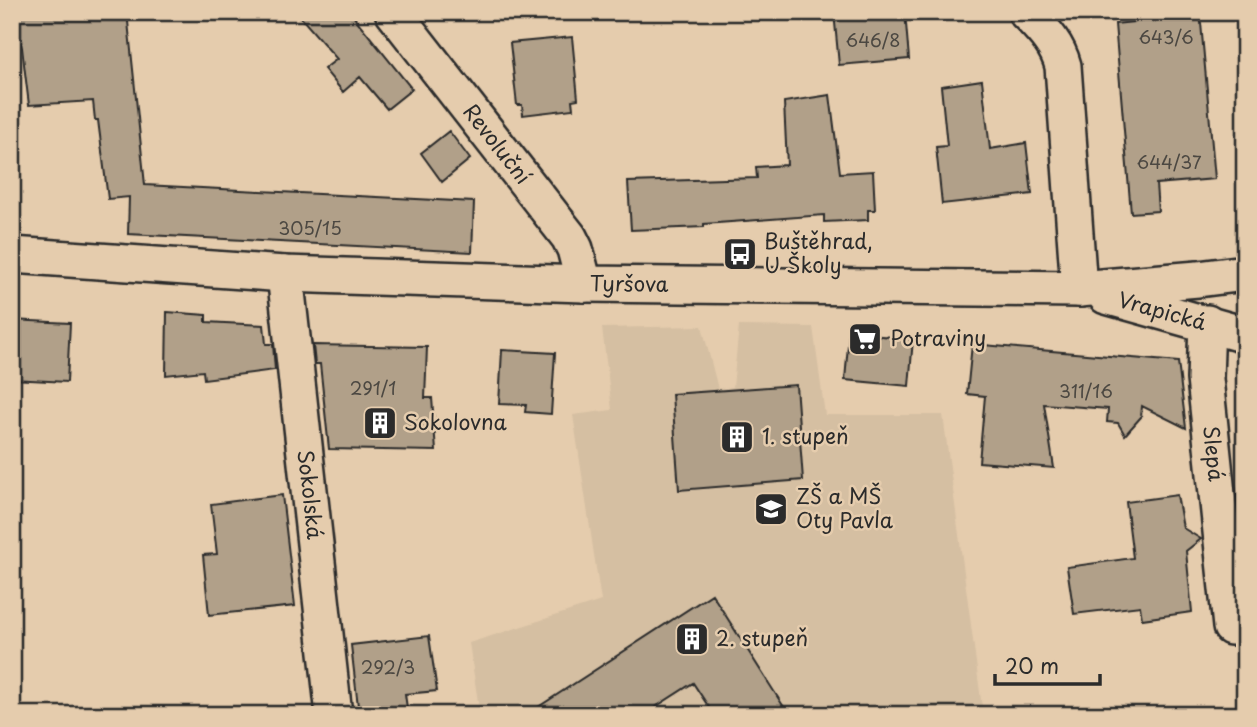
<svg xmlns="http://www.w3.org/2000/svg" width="1257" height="727" viewBox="0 0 1257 727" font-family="'Playpen Sans',sans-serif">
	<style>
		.built { fill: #d5bfa2 }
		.building { fill: #b1a089; stroke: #2b2b2b; stroke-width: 2 }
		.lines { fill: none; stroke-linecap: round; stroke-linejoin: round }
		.minor-casing { stroke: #2b2b2b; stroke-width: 40 }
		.minor { stroke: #e5ccad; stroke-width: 35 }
		.labels { text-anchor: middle; stroke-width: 5; stroke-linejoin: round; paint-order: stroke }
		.number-label { font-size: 18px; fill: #4c4842 }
		.street-label { font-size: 21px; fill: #2b2b2b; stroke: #e5ccad }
		.poi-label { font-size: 21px; fill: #2b2b2b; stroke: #e5ccad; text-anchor: start }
	</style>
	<rect width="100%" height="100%" fill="#e5ccad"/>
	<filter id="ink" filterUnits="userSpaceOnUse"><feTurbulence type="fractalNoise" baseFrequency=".0143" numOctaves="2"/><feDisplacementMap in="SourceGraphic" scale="14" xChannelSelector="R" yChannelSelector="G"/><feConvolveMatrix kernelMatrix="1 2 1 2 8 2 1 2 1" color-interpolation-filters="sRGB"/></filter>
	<g filter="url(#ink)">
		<path class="built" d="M702,326L718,389L733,387L739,326L813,327L825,415H943L983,715H480L469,643L601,601L573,415L612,410L602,328Z"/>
		<path class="building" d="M12,12H127L145,185L474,202L472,252L128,234L129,197L108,199L98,120H95L93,101L29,105L22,48Z
			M296,12H350L412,89L387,109L360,77L343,92L324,69L337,59Z
			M834,12H905L909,59L839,65Z
			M1159,12H1200L1215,179L1156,184L1158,211L1131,213L1115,24L1133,22L1132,15Z
			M572,37L578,99L572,100L573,109L523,115L522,105H517L510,43Z
			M982,80L990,149L1026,143L1032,194L942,204L936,147L947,146L941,86Z
			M830,95L840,173L873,171L875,210H868V220L824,222V215L704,224V227L631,230L628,182L757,178L756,167L787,165L784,102Z
			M449,131L470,159L442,182L421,153Z
			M167,312L206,315V322L264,325L266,344H273L275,370L204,379L203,371L166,375Z
			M12,320L70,323L67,382L12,379Z
			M849,333L913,339L909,386L845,380Z
			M972,344L1178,362L1186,428L1142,406L1141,417L1125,435L1118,423L1107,422L1108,409L1044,404L1054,468L979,462L985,396L967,394Z
			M313,345L427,347L425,398H432L436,451L329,449L320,364H315Z
			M502,350L555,353L551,414L525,412L526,405L499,404Z
			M796,385L803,480L679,490L672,394Z
			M282,495L295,606L209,615L203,555L217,554L211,504Z
			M1177,495L1183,528L1201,539L1186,551L1192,612L1142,619L1140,606L1074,614L1067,567L1133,558L1126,502Z
			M712,594L789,715H714L693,683L643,715H526Z
			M429,636L437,691L405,694L408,715H359L351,645Z"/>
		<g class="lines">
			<g class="minor-casing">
				<g id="minor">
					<path id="s1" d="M393,12L569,237L575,249L584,284"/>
					<path d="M1026,12C1042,29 1057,43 1063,66L1079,289"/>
					<path id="s2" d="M12,255L285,274L584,284L1079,289L1198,279L1245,273"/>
					<path id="s3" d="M285,274L334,715"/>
					<path id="s4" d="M1106,296L1245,335"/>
					<path id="s5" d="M1207,323L1205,379L1231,627"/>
				</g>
			</g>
			<use href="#minor" class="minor"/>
		</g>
	</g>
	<defs>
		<g id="bus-square" transform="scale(1.75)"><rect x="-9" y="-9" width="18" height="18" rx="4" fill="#2b2b2b" stroke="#e5ccad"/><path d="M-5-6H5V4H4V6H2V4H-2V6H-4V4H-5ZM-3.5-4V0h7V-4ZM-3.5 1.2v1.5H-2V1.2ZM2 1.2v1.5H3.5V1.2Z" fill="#fff"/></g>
		<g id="supermarket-square" transform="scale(1.75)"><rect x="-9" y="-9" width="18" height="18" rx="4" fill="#2b2b2b" stroke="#e5ccad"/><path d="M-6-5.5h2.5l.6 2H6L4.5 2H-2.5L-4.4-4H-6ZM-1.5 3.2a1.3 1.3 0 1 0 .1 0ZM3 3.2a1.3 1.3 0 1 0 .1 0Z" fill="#fff"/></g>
		<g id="building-square" transform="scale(1.75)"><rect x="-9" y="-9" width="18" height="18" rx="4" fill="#2b2b2b" stroke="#e5ccad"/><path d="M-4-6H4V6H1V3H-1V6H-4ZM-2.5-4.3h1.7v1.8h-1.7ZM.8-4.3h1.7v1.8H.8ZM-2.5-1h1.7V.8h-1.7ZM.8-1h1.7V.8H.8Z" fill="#fff"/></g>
		<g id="school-square" transform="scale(1.75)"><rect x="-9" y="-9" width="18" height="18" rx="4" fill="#2b2b2b" stroke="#e5ccad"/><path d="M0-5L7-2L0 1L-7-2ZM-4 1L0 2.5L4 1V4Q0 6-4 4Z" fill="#fff"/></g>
	</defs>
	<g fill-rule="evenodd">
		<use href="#bus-square" x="740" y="254"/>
		<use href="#supermarket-square" x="865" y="339"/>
		<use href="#building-square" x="380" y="423"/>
		<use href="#building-square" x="737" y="437"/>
		<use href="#school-square" x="771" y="509"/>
		<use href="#building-square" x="692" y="639"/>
	</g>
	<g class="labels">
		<g class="number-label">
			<text x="1166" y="44">643/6</text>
			<text x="873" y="47">646/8</text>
			<text x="1169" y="169">644/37</text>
			<text x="310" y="235">305/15</text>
			<text x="373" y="395">291/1</text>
			<text x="1086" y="398">311/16</text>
			<text x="388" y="674">292/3</text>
		</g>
		<g class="street-label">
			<text dy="7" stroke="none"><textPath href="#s1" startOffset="168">Revoluční</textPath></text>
			<text dy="7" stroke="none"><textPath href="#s2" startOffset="618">Tyršova</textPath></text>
			<text dy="7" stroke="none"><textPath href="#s4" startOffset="58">Vrapická</textPath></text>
			<text dy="7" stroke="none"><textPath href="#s5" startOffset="131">Slepá</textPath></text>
			<text dy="7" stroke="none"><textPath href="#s3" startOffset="222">Sokolská</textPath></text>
		</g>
		<g class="poi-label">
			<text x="764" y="249">Buštěhrad,<tspan x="764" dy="24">U Školy</tspan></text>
			<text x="890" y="346">Potraviny</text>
			<text x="404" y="430">Sokolovna</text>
			<text x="762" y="444">1. stupeň</text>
			<text x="796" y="504">ZŠ a MŠ<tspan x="796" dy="24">Oty Pavla</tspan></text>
			<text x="716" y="646">2. stupeň</text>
		</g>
	</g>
	<rect width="1257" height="727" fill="none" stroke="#e5ccad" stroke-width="42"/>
	<rect x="21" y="21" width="1215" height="685" fill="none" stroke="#2b2b2b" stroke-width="2.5" filter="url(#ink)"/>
	<path d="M995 674v10h105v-10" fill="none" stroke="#2b2b2b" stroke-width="3.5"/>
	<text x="1005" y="674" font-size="21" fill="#2b2b2b" stroke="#e5ccad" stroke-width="5" paint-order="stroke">20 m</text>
</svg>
